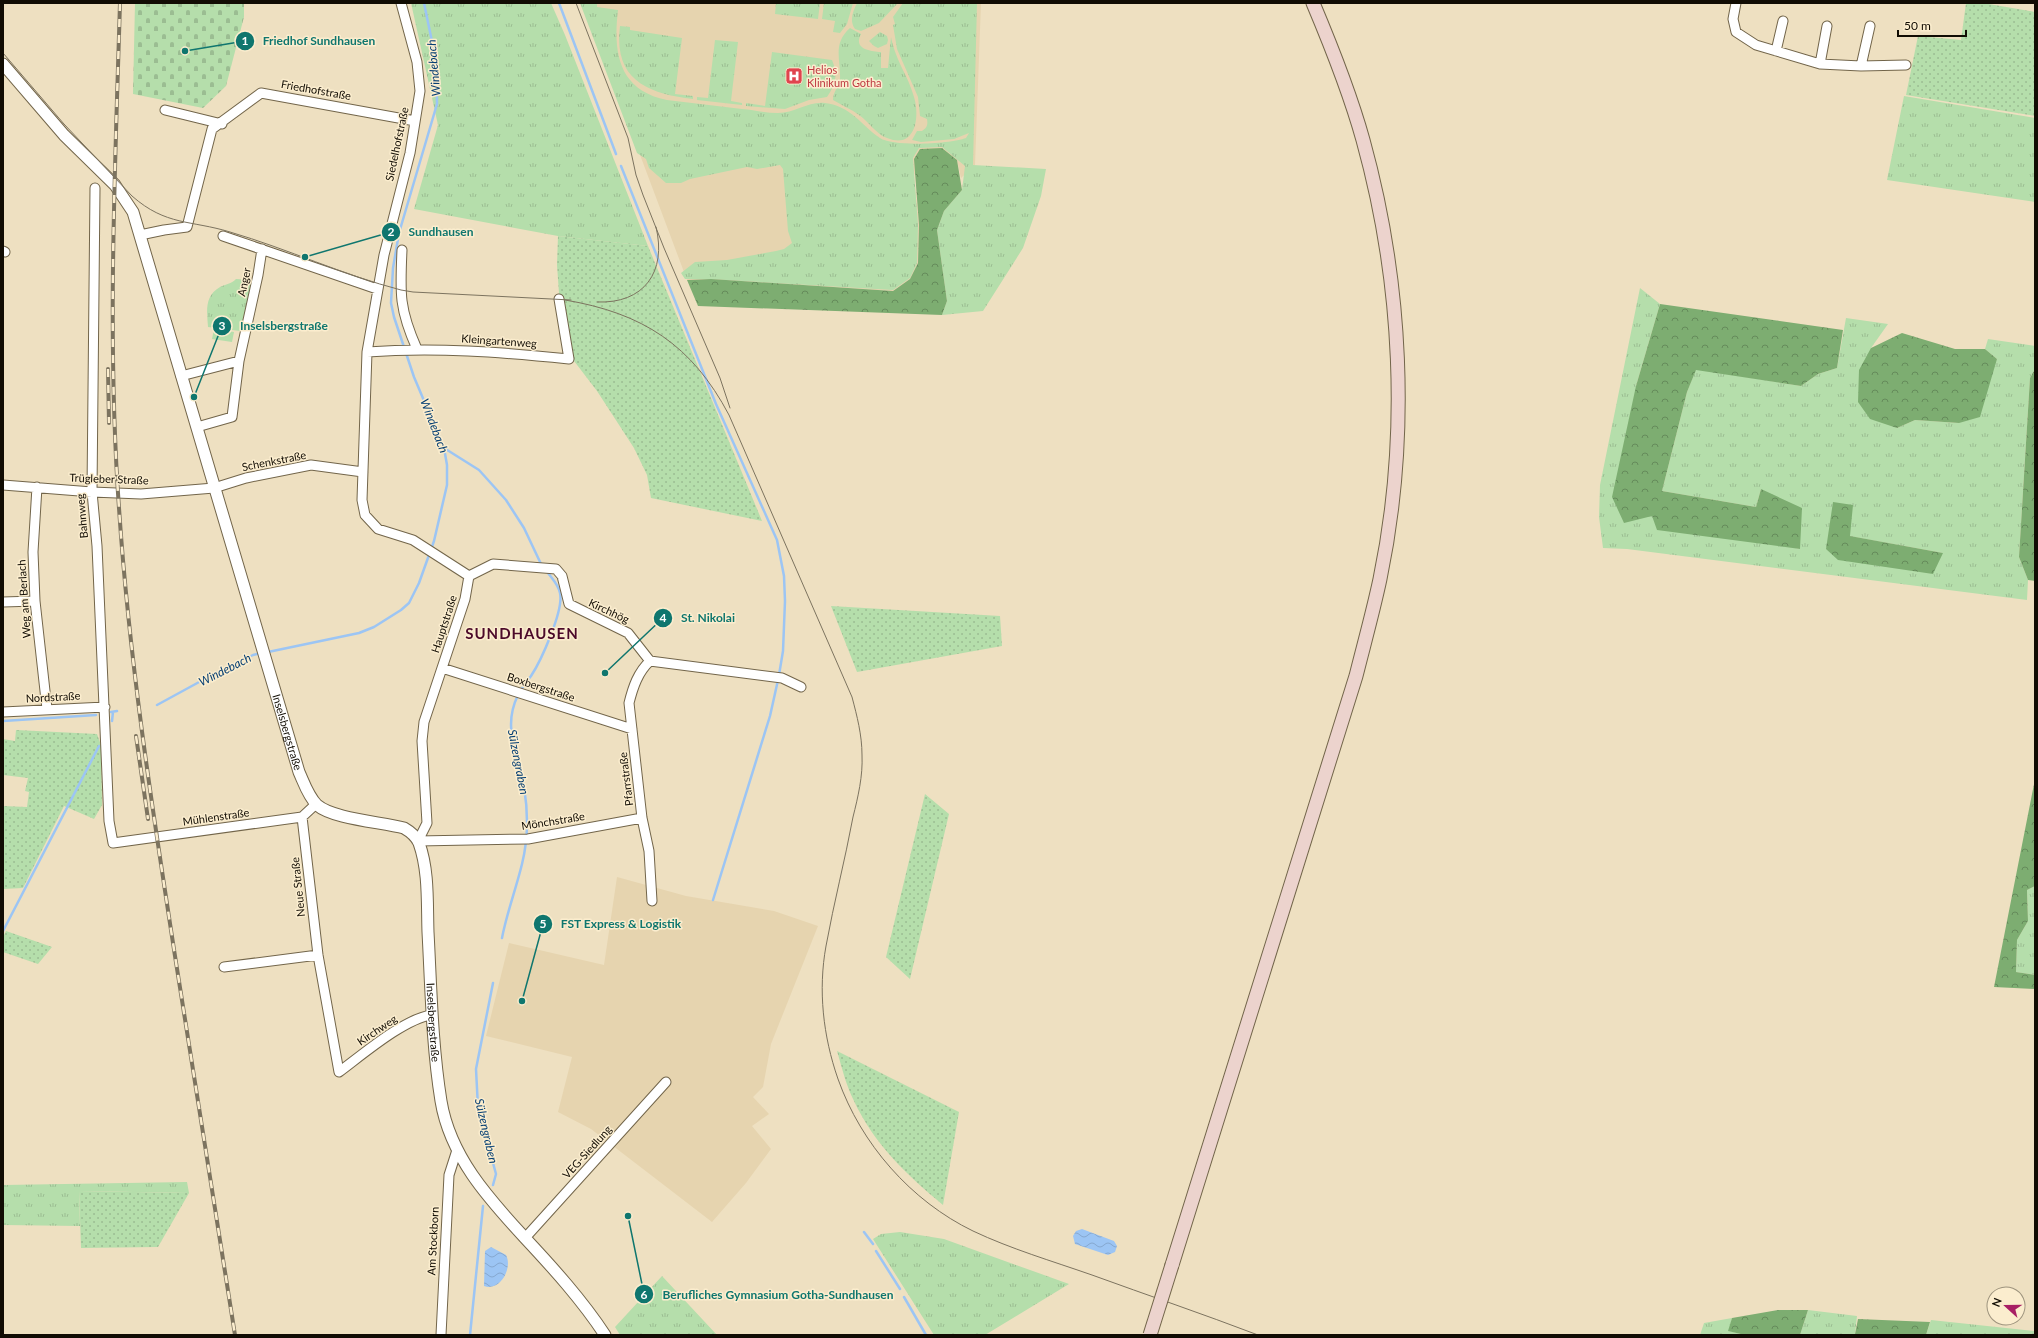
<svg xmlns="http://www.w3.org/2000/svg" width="2038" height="1338" viewBox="0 0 2038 1338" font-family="Lato,sans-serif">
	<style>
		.built { fill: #e6d4af }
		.grass { fill: url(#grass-tufts); fill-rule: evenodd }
		.forest { fill: url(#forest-crowns) }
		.cemetery { fill: url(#cemetery-stones) }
		.garden { fill: url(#garden-dots) }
		.pitch { fill: #b5deab }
		.water { fill: url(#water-waves) }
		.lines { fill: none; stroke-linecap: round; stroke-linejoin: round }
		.stream { stroke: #9cc5f4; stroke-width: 2.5 }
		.minor-casing { stroke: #72654a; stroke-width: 11 }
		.tertiary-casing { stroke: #72654a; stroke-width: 13 }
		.secondary-casing { stroke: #72654a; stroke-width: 15 }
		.minor { stroke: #fff; stroke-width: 9 }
		.tertiary { stroke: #fff; stroke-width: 11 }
		.secondary { stroke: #ecd3cd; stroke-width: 13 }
		.tram { stroke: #7c735f; stroke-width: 1 }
		.rail-casing { stroke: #7c735f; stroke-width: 4 }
		.rail { stroke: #fbedce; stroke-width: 2.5; stroke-dasharray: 8; stroke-linecap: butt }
		.secondary-bridge-casing { stroke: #72654a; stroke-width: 15; stroke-linecap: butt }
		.secondary-bridge { stroke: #ecd3cd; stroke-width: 13 }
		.labels { text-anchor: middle; stroke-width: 3; stroke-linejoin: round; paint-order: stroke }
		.health-label { font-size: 11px; fill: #be3a42; stroke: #fbedce; text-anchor: start }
		.street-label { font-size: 11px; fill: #110c03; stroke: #fbedce }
		.water-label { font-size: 12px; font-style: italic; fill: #063f73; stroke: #fbedce }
		.district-label { font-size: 15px; font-weight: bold; letter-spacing: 1px; fill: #4c0a2a; stroke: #fbedce }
		.leader { fill: none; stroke: #0f766e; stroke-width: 1.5 }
		.callout-dot { fill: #0f766e; stroke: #fbedce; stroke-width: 1.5 }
		.mark-label { font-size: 12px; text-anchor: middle; font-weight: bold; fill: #fff }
		.callout-label { font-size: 12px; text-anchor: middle; font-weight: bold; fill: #0f766e; stroke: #fbedce; stroke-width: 3; stroke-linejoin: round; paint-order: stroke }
	</style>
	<defs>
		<pattern id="grass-tufts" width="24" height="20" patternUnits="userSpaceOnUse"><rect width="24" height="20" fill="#b5deab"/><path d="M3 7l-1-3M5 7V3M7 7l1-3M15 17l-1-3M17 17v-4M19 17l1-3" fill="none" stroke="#9bbd92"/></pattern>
		<pattern id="forest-crowns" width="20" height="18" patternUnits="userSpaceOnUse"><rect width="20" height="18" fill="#7dad71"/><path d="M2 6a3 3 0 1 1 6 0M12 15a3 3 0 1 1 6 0" fill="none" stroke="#658b5b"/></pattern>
		<pattern id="cemetery-stones" width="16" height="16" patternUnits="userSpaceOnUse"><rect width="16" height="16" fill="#b5deab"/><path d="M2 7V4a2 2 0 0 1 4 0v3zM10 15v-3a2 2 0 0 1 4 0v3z" fill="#9bbd92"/></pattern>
		<pattern id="garden-dots" width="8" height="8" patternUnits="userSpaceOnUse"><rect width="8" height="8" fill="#b5deab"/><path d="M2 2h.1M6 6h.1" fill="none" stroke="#9bbd92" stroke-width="1.8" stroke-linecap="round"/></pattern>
		<pattern id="water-waves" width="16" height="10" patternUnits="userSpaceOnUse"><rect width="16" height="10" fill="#9cc5f4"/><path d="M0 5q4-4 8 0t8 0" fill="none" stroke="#85a8d0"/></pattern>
	</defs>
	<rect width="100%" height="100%" fill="#eee0c1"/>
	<path class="built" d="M583,3H981L975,165L961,178L957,160L914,174L919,225L918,263L910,279L893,291L711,279L687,280Z
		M617,877L686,896L774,911L818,926L771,1044L763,1087L753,1097L769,1114L752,1126L771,1149L746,1183L712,1222L591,1129L558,1112L572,1057L486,1036L509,943L604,965Z"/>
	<path class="grass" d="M411,3H551L565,35L648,246L558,236L414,209L438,125Z
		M580,3H597V7L618,10C613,52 618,90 667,100C692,103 717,106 742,109C754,110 766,113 778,113C795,113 809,101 825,103C851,106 861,125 880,138C893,147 950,144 966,138L969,133L954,139L921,142L912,140L917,131H922C927,128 928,125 927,119L920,116L918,97L897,49L893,25L895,24L893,17L903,3H977L973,165L1046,169L1041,196L1023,248L983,311L942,315L947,301L937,230L944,211L962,190L965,166L942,147L919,148L913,158L918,225L917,263L910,278L893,290L710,279H685L681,273L695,262L727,260L776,251L784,249L792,243L788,231L783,169L780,165L757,169L747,167L690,179L681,183H666L649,168L646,159L637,153Z
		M776,3H820L818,19L775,14Z
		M824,3H853L847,24L840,33L833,32L835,21L822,19Z
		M857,3H898L879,23L861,31L855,29C849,21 853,11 857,3Z
		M620,26L630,27V30L682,38L675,94L693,96V99C648,94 613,80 620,26Z
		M850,28L861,34C853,49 870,51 881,52V68H888L891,37C896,62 908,75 914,97C920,116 916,150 887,138C876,134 869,122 859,115C851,109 841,105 833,100C833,92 839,86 840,79C841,60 832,44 850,28Z
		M880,32L887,36L888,40L887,44L878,48L874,46L869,41Z
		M715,40L738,42L731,101L742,103V105L697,100V97L708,98Z
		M772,52L832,60C838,74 836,84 827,97L809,100L785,109L746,106V103L765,106Z
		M1904,96L2035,118V202L1887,180Z
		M236,279L253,280L243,322L240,331L208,327C207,312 204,296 220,287C226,284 231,284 236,279Z
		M1640,288L1660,304L1636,386L1653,516L1800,549L1761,489L1756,507L1662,491L1687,392L1696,369L1801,386L1818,374L1837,368L1846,318L1888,324L1871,348L1897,428L1915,420L1959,423L1997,359L1985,349L1988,339L2035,346V369L2030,378L2019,557L2028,580L2027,600L1627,549L1603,548L1599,517L1600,485ZM1852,505L1849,536L1943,553L1826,549Z
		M2035,886V975L2016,972L2017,940L2028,921L2027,890Z
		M187,1182L189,1193L79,1191L80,1226L3,1225V1185Z
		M900,1232L944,1239L1069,1284L985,1335H934L873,1239L881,1234Z
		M662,1276L717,1335H620L615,1327Z
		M1808,1310L1857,1316L1855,1334L1866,1335H1800Z
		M1732,1318L1729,1331L1745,1335H1700L1704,1323Z
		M1931,1320L2035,1331V1335H1926Z"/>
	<path class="forest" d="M942,148L957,160L962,190L944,211L937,230L947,301L942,315L698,306L687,280L711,279L893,291L910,279L918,263L919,225L914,159L920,149Z
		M1660,304L1843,330L1837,368L1818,374L1801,386L1696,370L1687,392L1662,491L1756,507L1761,489L1802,508L1800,549L1657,530L1652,516L1624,523L1612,497L1636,386Z
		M1902,333L1955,349H1985L1997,359L1980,417L1959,423L1915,420L1897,428L1870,419L1858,402L1859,370L1871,348Z
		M2035,369V581L2028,580L2019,557L2030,378Z
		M1833,502L1853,505L1850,536L1943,553L1933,574L1838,560L1826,549Z
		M2035,779V886L2027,890L2028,921L2017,940L2016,972L2035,975V989L1994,987Z
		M1778,1310H1808L1800,1335H1745L1728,1331L1732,1318Z
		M1858,1319L1930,1322L1926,1335L1855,1334Z"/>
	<path class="cemetery" d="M135,3H244V17L226,86L203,108L133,94Z"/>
	<path class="garden" d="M1966,3H1983L2035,12V116L1906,95L1918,36L1961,40Z
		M558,236L648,246L762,521L651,498L647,475L634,448L597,391L571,357L559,293L557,265Z
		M831,606L1000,616L1002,646L857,672Z
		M16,730L97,734L101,745L102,805L94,819L64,806L23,888L3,889V806L27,807L29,792L25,791L28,778L3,775V739L15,741Z
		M925,794L949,814L910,979L886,957Z
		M6,931L52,947L38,964L3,952V937Z
		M837,1051L959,1112L943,1205C907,1175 874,1144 854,1101C846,1085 842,1068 837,1051Z
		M79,1191L189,1193L158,1247L81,1248Z"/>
	<path class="pitch" d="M214,329L234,332L232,342L212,339Z"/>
	<path class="water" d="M1082,1229L1114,1241L1117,1246L1115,1252L1108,1255L1075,1244L1073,1236L1076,1231Z
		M491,1247L506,1255C513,1268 500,1292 484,1286L485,1251Z"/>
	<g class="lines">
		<path class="stream" d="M559,3L616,154
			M621,166L716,404L777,540L784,576L785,601L783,651L779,675
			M444,448L479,470L506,500L524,528L541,564
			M268,652L359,633L374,627L401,610L409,603L419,583L434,541L447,485V465L444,448L414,377L394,317L391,303L393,268L399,233L437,104L436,61L424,3
			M521,691C523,685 527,681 531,676C541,661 564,610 560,593C558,583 551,578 546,570
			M157,705L212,675L253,655L261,653
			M111,712L117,711
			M3,721L96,715
			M112,721L113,712
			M713,900L770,716L778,680
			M3,931L99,746
			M502,938C507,912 516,889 522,864C528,840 528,811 524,787C520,753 501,730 518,695
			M493,983L476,1069L478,1108L496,1174L493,1185
			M864,1232L873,1244
			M876,1251L900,1289
			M904,1297L926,1335
			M470,1335L483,1206"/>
		<g class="minor-casing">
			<path id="minor" d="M401,3L417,62L420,91L410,153L384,255L367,352L362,500L365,515L378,529L413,540L469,576
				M1736,3L1733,19L1736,32L1756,45L1820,64L1861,66L1906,65
				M1776,51L1783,21
				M1820,64L1827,26
				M1861,66L1870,26
				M165,110L222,124
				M95,188L92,492L97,546L109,821L113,843L302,817L316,804
				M140,235L164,230L187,227L212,129L261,93L415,121
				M223,236L377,289
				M402,250C400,293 399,309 417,349
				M3,251L5,252
				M367,352C435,347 501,352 569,359L559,299
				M181,376L239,361
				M197,427L232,417L239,361L258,275L262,249
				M3,485L92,492L141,494L214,488L246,478L311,465L363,472
				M37,487L33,552L35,601L47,709
				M469,576L465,599L424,722L422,741L427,823L418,841L528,839L642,818
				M469,576L493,564L556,569L562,576L569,604L628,633L650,661L782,678L801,687
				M3,602L35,601
				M650,661C638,672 633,687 629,703L642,818L649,851L652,901
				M442,668L632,729
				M3,712L105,707
				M302,817L318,955L339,1072C362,1055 405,1018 432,1015
				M224,967L318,955
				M525,1238L666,1082
				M441,1335L449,1175L457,1150"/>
		</g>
		<g class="tertiary-casing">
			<g id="tertiary">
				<path id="s1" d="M3,64L64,135L115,185L133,212L299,772C304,783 308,796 317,805C333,819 382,822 404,828C411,832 416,836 419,843C429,871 427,903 428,932C431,988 432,1045 441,1101C450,1156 488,1198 525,1238C553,1268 582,1300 605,1335"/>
			</g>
		</g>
		<g class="secondary-casing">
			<path id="secondary" d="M1172,1265L1356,676C1364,644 1373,612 1380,579C1410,435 1402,281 1363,140C1350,93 1332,48 1313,3"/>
		</g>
		<use href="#minor" class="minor"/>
		<use href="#tertiary" class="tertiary"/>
		<use href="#secondary" class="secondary"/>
		<path class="tram" d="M576,3L628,138L636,175L643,195L664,248L720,378L730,408
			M3,53L64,124L132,196C166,226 191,220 230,232C288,249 343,275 401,290L413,292L571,300
			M565,300C643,313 692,345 729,415L852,697C857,716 862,735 862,755C863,776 858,797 853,817C845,860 834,902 826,946C818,990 823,1036 838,1079C861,1144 911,1201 973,1231C1011,1249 1052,1261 1092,1275C1147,1295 1203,1314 1258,1335
			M597,302C644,304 667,272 656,227"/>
		<g class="rail-casing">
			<path id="rail" d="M120,3C115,171 107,340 119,508C129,658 152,807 175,956C195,1082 215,1209 235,1335
				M108,369L109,423
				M136,736L148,819"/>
		</g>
		<use href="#rail" class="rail"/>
		<g class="secondary-bridge-casing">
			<path id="secondary-bridge" d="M1150,1335L1172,1265"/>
		</g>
		<use href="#secondary-bridge" class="secondary-bridge"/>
	</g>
	<defs>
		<g id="hospital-square" transform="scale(0.9)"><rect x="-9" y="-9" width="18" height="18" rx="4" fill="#e0444e" stroke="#fbedce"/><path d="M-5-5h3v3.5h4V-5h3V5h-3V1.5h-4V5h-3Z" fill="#fff"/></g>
	</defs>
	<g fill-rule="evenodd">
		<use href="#hospital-square" x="794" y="76"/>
	</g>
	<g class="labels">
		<g class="health-label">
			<text x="807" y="74">Helios<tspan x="807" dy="13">Klinikum Gotha</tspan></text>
		</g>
		<g class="street-label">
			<text transform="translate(316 90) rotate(10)" y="4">Friedhofstraße</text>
			<text transform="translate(397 144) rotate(-78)" y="4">Siedelhofstraße</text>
			<text transform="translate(244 282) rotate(-78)" y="4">Anger</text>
			<text transform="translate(499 341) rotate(4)" y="4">Kleingartenweg</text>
			<text transform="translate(274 461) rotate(-11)" y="4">Schenkstraße</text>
			<text transform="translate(109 479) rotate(2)" y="4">Trügleber Straße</text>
			<text transform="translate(82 516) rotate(-95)" y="4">Bahnweg</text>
			<text transform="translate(24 599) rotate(-94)" y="4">Weg am Berlach</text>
			<text transform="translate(609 611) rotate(25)" y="4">Kirchhög</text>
			<text transform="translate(444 624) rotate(-72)" y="4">Hauptstraße</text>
			<text transform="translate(541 687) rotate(18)" y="4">Boxbergstraße</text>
			<text transform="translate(53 697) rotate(-3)" y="4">Nordstraße</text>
			<text dy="4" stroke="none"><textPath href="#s1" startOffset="740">Inselsbergstraße</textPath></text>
			<text transform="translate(626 779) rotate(-97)" y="4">Pfarrstraße</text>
			<text transform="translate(216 817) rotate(-8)" y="4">Mühlenstraße</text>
			<text transform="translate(553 821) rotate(-9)" y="4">Mönchstraße</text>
			<text transform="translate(298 887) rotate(-96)" y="4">Neue Straße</text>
			<text dy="4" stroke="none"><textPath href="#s1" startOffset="1112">Inselsbergstraße</textPath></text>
			<text transform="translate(377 1030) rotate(-34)" y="4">Kirchweg</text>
			<text transform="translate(587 1152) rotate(-48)" y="4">VEG-Siedlung</text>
			<text transform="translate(433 1241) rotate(-87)" y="4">Am Stockborn</text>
		</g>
		<g class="water-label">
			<text transform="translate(434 68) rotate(-95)" y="4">Windebach</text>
			<text transform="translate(434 426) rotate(69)" y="4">Windebach</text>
			<text transform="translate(225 670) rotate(-27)" y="4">Windebach</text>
			<text transform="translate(518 762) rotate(79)" y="4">Sülzengraben</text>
			<text transform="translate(486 1131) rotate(77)" y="4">Sülzengraben</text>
		</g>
		<g class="district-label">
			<text x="522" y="639">SUNDHAUSEN</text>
		</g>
	</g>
	<path class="leader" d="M185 51L245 41M305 257L391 232M194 397L222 326M605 673L663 618M522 1001L543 924M628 1216L644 1294"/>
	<g class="callout-dot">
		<circle cx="185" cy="51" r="4"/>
		<circle cx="305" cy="257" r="4"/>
		<circle cx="194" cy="397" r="4"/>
		<circle cx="605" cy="673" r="4"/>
		<circle cx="522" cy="1001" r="4"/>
		<circle cx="628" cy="1216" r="4"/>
		<circle cx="245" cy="41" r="10"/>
		<circle cx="391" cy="232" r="10"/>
		<circle cx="222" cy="326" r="10"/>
		<circle cx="663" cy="618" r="10"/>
		<circle cx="543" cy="924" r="10"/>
		<circle cx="644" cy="1294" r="10"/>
	</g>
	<g class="mark-label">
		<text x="245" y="45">1</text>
		<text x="391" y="236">2</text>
		<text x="222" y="330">3</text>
		<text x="663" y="622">4</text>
		<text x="543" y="928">5</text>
		<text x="644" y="1299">6</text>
	</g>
	<g class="callout-label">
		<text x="319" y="45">Friedhof Sundhausen</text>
		<text x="441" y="236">Sundhausen</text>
		<text x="284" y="330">Inselsbergstraße</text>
		<text x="708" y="622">St. Nikolai</text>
		<text x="621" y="928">FST Express &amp; Logistik</text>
		<text x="778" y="1299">Berufliches Gymnasium Gotha-Sundhausen</text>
	</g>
	<rect width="2038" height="1338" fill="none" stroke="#110c03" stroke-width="8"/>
	<g transform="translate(2006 1306) rotate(291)"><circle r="19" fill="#fbedce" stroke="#9d937d"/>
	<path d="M0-3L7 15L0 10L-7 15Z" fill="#a81f64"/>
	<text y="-6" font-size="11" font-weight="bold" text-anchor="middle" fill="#110c03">N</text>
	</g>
	<path d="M1898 30v6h68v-6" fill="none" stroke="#110c03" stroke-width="2"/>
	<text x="1904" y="30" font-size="12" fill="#110c03" stroke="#fbedce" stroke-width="3" paint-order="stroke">50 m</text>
</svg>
